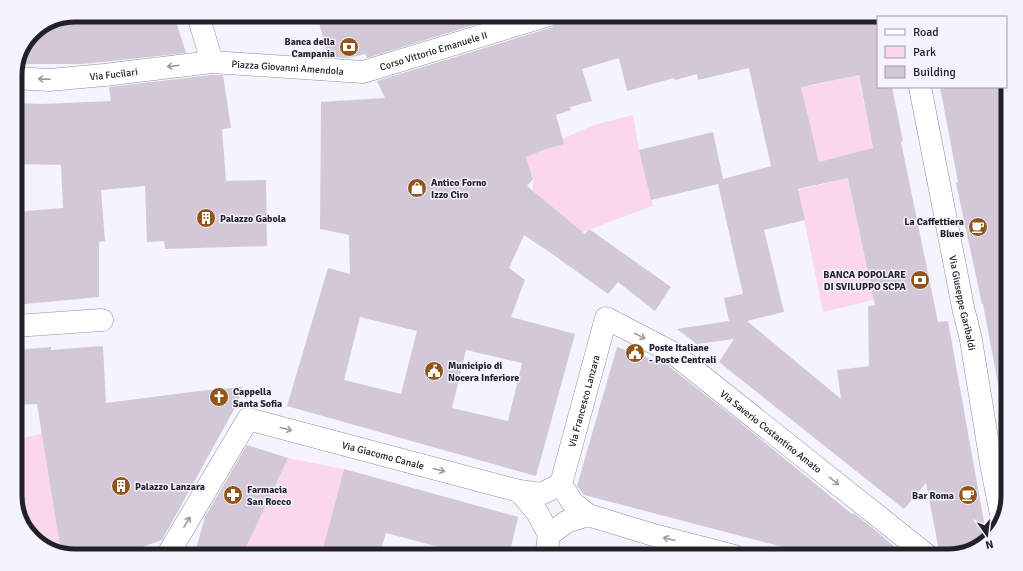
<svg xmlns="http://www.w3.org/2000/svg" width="1023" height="571" viewBox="0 0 1023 571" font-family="Signika,sans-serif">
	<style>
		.green { fill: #fad7eb }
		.building { fill: #d2c8d7; fill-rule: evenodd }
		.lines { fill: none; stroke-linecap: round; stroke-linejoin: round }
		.minor-casing { stroke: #908e9e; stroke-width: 23 }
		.minor { stroke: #fff; stroke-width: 22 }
		.oneway { stroke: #9c9b9e }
		.labels { text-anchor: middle; stroke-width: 3; stroke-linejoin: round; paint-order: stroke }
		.poi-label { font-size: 10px; font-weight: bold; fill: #222128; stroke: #f4f3fe; text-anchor: start }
		.street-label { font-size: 10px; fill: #222128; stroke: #f4f3fe }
		.rim { fill: none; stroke: #222128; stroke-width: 5 }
	</style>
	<rect width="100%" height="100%" fill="#f4f3fe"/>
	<path class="green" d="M810,15L858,74L873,147L867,150L819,162L798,73L806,70L810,86L829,82Z
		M633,115L639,150L653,206L582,232L533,191V177L525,155L564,144L562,139L594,125Z
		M848,178L874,300L823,312L798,190Z
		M42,433L61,552L45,548L27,531H28L15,477V440Z
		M288,458L344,469L321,556H242Z"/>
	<path class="building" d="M75,15H174L186,53L83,64H18L33,32Z
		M317,15H506L367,58L365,54L348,58L328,57Z
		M561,15H564L565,19L582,15H876L878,23V87H892L903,141L901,142L938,322L948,321L987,539L978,548L949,556H940L926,483L904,509L719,362L734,339L697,344L677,329L729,321L724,298L743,294L718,184L651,200L639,150L713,132L723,179L771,166L749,68L698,80L697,74L675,80L674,78L627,91L619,58L582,69L592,101L570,107L571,110L556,115L564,144L546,149L526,157L533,179L527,186L585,234L589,229L671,287L655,311L618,282L608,294L544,248H543L524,235L509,268L525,280L511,317L575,334L536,476L287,406L328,268L350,274L349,235L320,229L321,102L385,98L377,81L553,27L558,23L561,18ZM859,75L873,148L819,162L801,87ZM848,178L875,305L868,306L869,366L837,370L841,399L747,321L784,312L764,230L805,220L798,189ZM360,317L417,331L401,394L344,380ZM466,350L522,363L508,421L452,408Z
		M212,75H223L231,128L222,129L226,181L266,180L267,246L165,249L164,241L147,242L145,186L101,190L105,241L99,242V297L15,305V212L63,208L61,165L15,164V103L42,104L111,101L109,87Z
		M940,87H1008V388L999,389L983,304H982L956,183L958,182Z
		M103,346L106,403L199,391L242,387L237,404L162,540L116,556H75L61,552L37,404L15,405V350L51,347V350Z
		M617,347L666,364L736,419L852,514L854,513L906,556H818L584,495L577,486Z
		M247,445L288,458L242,556H194L205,517Z
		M344,469L518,517L509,556H473L386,533L379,556H321Z"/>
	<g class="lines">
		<g class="minor-casing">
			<g id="minor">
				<path d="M198,15L212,62"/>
				<path d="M905,15V17"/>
				<path id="s1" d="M15,78L49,80L104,75L212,62L363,72L549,15"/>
				<path id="s2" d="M920,87L964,312L966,319L971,340L992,469L1002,519"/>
				<path d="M15,326L102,320"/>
				<path id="s3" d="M561,484L606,318L673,353L928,556"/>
				<path d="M561,484L572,502L588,515"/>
				<path d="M519,491L541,494L561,484"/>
				<path d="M549,535L566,522L588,515L657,536L734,556"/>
				<path id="s4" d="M167,556L248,419L519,491L537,512L549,535"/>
				<path d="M546,556L549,535"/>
			</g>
		</g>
		<use href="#minor" class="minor"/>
	</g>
	<defs><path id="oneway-shaft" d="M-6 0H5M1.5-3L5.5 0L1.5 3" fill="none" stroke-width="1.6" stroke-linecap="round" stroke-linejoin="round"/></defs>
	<g class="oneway">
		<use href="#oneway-shaft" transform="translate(173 66) rotate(173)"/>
		<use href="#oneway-shaft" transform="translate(44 79) rotate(-179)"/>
		<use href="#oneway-shaft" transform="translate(640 336) rotate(28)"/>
		<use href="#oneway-shaft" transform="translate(286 429) rotate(15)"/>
		<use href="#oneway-shaft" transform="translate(439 470) rotate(15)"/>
		<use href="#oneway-shaft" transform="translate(834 481) rotate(39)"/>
		<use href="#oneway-shaft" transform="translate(187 522) rotate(-59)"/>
		<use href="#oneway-shaft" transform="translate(669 539) rotate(-165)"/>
	</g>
	<defs>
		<g id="bank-disc" transform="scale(1)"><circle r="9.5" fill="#925519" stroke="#f4f3fe"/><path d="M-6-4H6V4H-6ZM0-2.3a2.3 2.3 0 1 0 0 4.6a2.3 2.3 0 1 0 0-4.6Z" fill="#fff"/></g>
		<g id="shop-disc" transform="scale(1)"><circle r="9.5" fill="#925519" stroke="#f4f3fe"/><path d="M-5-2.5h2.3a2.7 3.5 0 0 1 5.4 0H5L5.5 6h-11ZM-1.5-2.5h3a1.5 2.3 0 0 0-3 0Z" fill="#fff"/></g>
		<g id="building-disc" transform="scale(1)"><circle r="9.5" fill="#925519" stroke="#f4f3fe"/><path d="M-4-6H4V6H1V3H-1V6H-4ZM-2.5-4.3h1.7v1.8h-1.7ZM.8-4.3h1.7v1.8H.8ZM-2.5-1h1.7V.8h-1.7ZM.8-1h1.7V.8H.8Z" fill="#fff"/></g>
		<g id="cafe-disc" transform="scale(1)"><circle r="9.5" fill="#925519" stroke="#f4f3fe"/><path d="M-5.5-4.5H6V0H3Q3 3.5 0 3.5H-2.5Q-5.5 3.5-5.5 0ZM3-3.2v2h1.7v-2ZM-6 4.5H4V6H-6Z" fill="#fff"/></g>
		<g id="civic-disc" transform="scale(1)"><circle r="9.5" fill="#925519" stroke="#f4f3fe"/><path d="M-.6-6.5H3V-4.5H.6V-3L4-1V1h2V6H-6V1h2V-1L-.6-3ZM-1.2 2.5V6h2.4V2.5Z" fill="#fff"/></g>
		<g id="church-disc" transform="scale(1)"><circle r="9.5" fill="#925519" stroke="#f4f3fe"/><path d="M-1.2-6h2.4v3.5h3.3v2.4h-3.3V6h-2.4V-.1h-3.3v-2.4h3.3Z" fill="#fff"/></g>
		<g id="pharmacy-disc" transform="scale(1)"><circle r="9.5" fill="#925519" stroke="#f4f3fe"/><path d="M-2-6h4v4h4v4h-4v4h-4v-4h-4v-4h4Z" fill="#fff"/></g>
	</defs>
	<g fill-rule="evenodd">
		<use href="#bank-disc" x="349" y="47"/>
		<use href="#shop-disc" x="417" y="188"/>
		<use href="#building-disc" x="206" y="218"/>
		<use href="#cafe-disc" x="978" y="227"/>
		<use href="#bank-disc" x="920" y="280"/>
		<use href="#civic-disc" x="635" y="353"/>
		<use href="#civic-disc" x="434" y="371"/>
		<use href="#church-disc" x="219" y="397"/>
		<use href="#building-disc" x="121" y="486"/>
		<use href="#pharmacy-disc" x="233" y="495"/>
		<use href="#cafe-disc" x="968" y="495"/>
	</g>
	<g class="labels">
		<g class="poi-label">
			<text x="335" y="45" text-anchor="end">Banca della<tspan x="335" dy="12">Campania</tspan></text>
			<text x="431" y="186">Antico Forno<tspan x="431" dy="12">Izzo Ciro</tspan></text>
			<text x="220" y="222">Palazzo Gabola</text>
			<text x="964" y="225" text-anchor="end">La Caffettiera<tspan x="964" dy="12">Blues</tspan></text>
			<text x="906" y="278" text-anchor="end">BANCA POPOLARE<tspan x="906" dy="12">DI SVILUPPO SCPA</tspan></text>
			<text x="649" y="351">Poste Italiane<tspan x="649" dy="12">- Poste Centrali</tspan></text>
			<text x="448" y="369">Municipio di<tspan x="448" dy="12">Nocera Inferiore</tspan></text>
			<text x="233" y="395">Cappella<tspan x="233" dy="12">Santa Sofia</tspan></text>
			<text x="135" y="490">Palazzo Lanzara</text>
			<text x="247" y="493">Farmacia<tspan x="247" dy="12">San Rocco</tspan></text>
			<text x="954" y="499" text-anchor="end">Bar Roma</text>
		</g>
		<g class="street-label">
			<text dy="4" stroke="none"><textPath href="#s1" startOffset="423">Corso Vittorio Emanuele II</textPath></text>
			<text dy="4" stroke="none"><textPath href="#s1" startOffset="274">Piazza Giovanni Amendola</textPath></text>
			<text dy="4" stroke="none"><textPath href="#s1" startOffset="99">Via Fucilari</textPath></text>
			<text dy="4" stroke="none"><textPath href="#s2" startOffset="220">Via Giuseppe Garibaldi</textPath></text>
			<text dy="4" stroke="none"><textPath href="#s3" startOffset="86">Via Francesco Lanzara</textPath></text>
			<text dy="4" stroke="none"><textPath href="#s3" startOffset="373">Via Saverio Costantino Amato</textPath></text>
			<text dy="4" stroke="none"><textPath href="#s4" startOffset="299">Via Giacomo Canale</textPath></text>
		</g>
	</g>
	<path d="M0 0H1023V571H0ZM75 22H948A53 53 0 0 1 1001 75V496A53 53 0 0 1 948 549H75A53 53 0 0 1 22 496V75A53 53 0 0 1 75 22Z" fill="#f4f3fe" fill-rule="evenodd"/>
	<path class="rim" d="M75 22H948A53 53 0 0 1 1001 75V496A53 53 0 0 1 948 549H75A53 53 0 0 1 22 496V75A53 53 0 0 1 75 22Z"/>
	<rect x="877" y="16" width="130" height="72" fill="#f4f3fe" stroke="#a09fa8"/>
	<rect x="885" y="29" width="20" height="6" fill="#ffffff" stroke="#a09fa8"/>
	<text x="913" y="36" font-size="12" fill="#222128">Road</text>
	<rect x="885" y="46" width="20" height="12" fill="#fad7eb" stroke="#a09fa8"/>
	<text x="913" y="56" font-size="12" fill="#222128">Park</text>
	<rect x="885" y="66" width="20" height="12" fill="#d2c8d7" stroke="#a09fa8"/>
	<text x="913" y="76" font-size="12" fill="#222128">Building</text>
	<g transform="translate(987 535) rotate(166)" stroke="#f4f3fe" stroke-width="3" paint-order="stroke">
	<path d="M0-3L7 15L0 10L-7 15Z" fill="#222128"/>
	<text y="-6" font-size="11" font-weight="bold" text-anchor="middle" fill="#222128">N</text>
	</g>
</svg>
